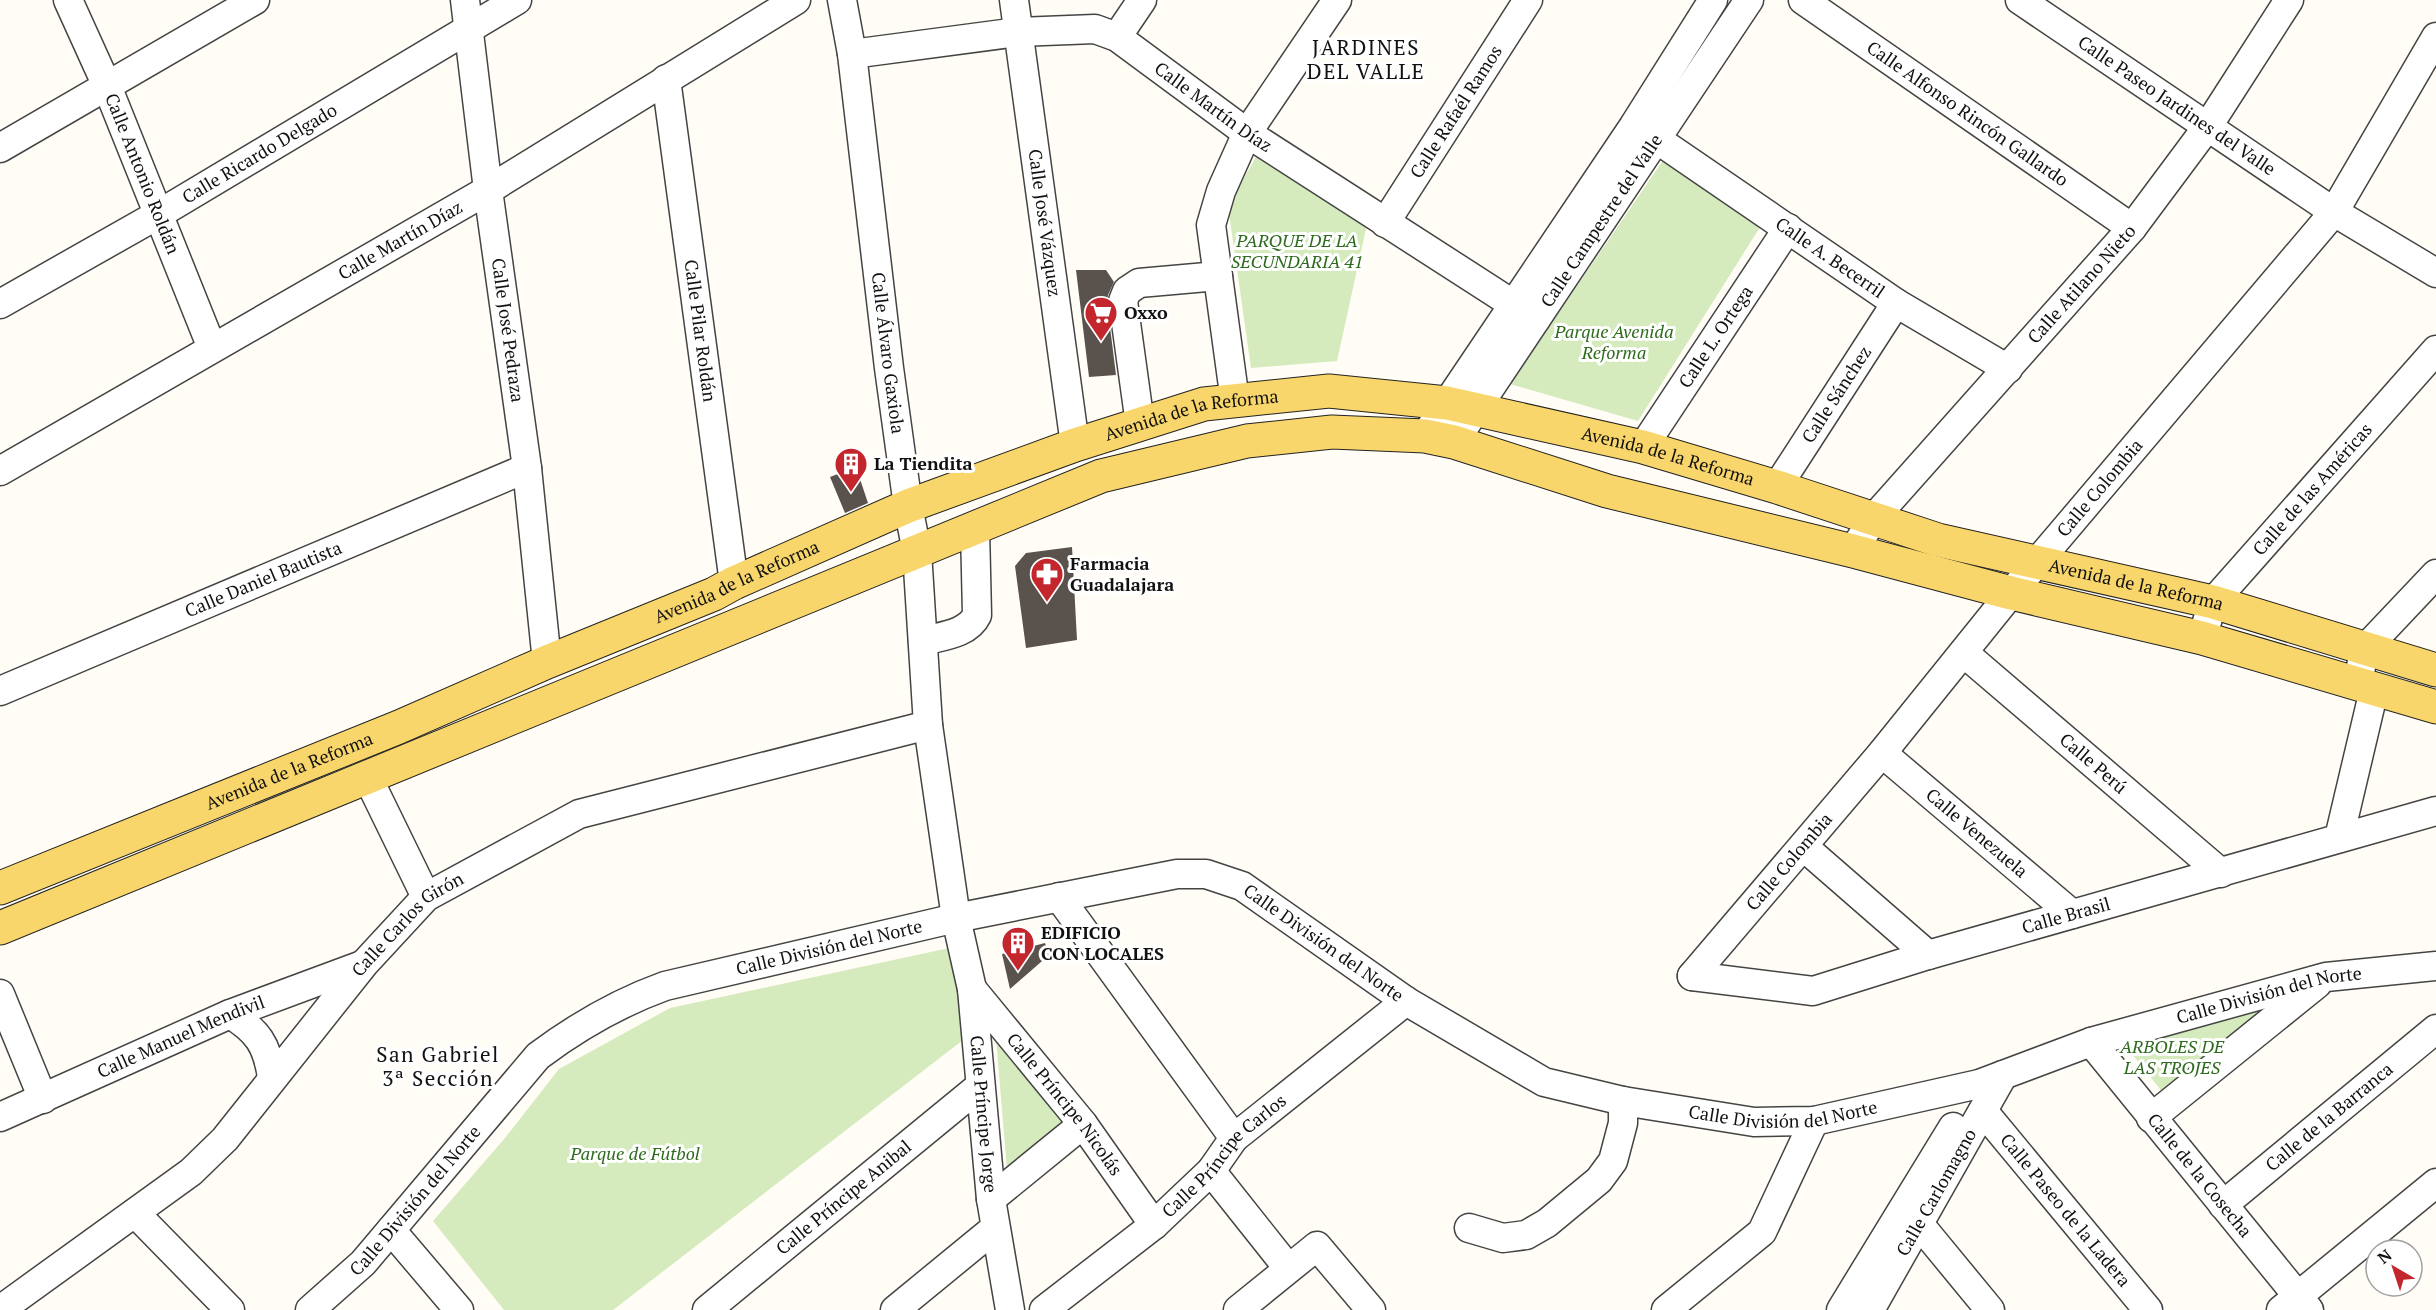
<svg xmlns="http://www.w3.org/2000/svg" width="2436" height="1310" viewBox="0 0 2436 1310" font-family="'PT Serif',serif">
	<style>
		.green { fill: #d5ebbd }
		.building { fill: #5a524d }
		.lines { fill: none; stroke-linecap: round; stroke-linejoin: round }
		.minor-casing { stroke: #444; stroke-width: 31 }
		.major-casing { stroke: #222; stroke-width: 35 }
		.minor { stroke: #fff; stroke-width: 28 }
		.major { stroke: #f9d66b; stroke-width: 33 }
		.labels { text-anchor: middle; stroke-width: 6; stroke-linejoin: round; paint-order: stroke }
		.street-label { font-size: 18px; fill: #111; stroke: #fff }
		.park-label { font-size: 18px; font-style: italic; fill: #2f6b1f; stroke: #fff }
		.poi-label { font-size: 18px; font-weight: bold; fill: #111; stroke: #fff; text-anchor: start }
		.quarter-label { font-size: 21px; letter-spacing: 1.5px; fill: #111; stroke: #fff }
	</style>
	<rect width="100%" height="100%" fill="#fffdf5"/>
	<path class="green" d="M1260,150L1367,224L1337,361L1251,368L1228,206Z
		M1664,159L1762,224L1638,421L1510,384Z
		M954,947L963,1040L613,1310H504L433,1221L505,1138L559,1069L670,1008Z
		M2309,986L2165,1095L2123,1043Z
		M996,1038L1072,1121L1007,1170Z"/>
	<path class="building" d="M1076,270H1106L1114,282L1108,295L1107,303L1116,375L1089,377Z
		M856,467L868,503L845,513L830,477Z
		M1072,547L1077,640L1026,648L1015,566L1026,553Z
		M1045,943L1049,955L1010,989L1002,954Z"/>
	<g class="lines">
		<g class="minor-casing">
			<g id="minor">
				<path id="s1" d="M68,0L107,86L212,348"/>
				<path id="s2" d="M465,0L488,190L527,468L547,662"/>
				<path id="s3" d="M842,0L852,54L889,368L908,506L917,552L928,725L956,918L972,989L991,1199L1010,1310"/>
				<path id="s4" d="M1014,0L1075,445"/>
				<path id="s5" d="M1803,0L2132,228"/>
				<path id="s6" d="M2020,0L2334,212L2436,273"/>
				<path d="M1117,37L1142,0"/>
				<path id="s7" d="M852,54L1018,32L1095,29L1117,37L1247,133L1536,319"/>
				<path id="s8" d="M666,79L734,583"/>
				<path id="s9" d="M1655,138L1896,303L2008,369"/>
				<path d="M0,148L255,0"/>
				<path id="s10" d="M1385,223L1528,0"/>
				<path id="s11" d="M0,304L159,214L517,0"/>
				<path d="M1235,401L1211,225L1221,191L1247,133L1337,0"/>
				<path d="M1140,424L1123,301L1127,291L1139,283L1218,276"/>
				<path d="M1425,436L1633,127L1713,0"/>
				<path id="s12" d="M1454,442L1749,0"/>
				<path id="s13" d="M1643,447L1788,228"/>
				<path id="s14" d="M0,471L488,190L796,0"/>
				<path id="s15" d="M1777,487L1896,303"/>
				<path id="s16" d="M1853,551L1873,519L2132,228L2208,126L2289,0"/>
				<path id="s17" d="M2202,638L2213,602L2436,350"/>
				<path d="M923,641C942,636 968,634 977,615L975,529"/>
				<path id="s18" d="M1964,653L2221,873"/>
				<path d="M2358,684L2364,650L2436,574"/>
				<path id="s19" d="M0,691L527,468"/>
				<path id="s20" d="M1882,753L2072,914"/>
				<path d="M367,776L426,897"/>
				<path d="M2339,838L2374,690"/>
				<path d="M1804,847L1928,955"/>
				<path d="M1059,897L1234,1138"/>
				<path id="s21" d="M1692,976L1882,753L2011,593L2334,212L2436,37"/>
				<path id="s22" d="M1692,976L1813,991L1928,955L2436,811"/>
				<path id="s23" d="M972,989L1083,1124L1154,1225"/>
				<path d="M0,994L43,1099"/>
				<path d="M230,1014C258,1031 267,1045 272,1077"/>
				<path id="s24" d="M2091,1042L2309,1310"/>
				<path id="s25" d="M1983,1111L2148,1310"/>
				<path id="s26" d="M0,1117L230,1014L362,965"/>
				<path d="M2151,1118L2317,984"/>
				<path d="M1211,1171L1288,1268"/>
				<path d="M991,1199L1083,1124"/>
				<path id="s27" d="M2223,1205L2436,1029"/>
				<path d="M135,1213L230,1310"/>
				<path d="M1905,1220L1920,1225L1990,1310"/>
				<path d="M1469,1228L1503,1238L1526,1235L1547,1223L1599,1180L1613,1161L1623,1123V1101"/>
				<path d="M391,1230L459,1310"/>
				<path id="s28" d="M0,1310L191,1172L225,1139L364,964L426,897L579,814L928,725"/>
				<path id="s29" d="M310,1310L363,1263L538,1056C578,1026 618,1003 665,986L956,918L1177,874H1206L1242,886L1406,1001L1544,1082L1623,1101L1754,1122L1814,1121L1979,1084L2091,1042L2326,977L2436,966"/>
				<path id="s30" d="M707,1310L980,1086"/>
				<path d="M895,1310L995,1228"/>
				<path id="s31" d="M1044,1310L1154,1225L1211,1171L1234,1138L1406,1001"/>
				<path d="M1238,1310L1317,1246L1371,1310"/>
				<path d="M1666,1310L1762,1232L1814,1121"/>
				<path d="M1841,1310L1953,1127"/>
				<path id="s32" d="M1870,1310L2003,1075"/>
				<path d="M2281,1310L2436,1183"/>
			</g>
		</g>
		<g class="major-casing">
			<g id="major">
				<path id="s33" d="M0,888L399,727L547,662L714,594L734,583L908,506L1075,445L1204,404L1329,391L1447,403L1643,447L1777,487L1938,540L2213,602L2436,670"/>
				<path d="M0,928L1101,476L1247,441L1332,432L1425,436L1454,442L1607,491L1853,551L2011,593L2202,638L2436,707"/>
			</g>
		</g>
		<use href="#minor" class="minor"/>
		<use href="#major" class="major"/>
	</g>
	<defs>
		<g id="supermarket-pin" transform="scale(1.725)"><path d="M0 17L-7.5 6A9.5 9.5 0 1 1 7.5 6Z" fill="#c4262e" stroke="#fff"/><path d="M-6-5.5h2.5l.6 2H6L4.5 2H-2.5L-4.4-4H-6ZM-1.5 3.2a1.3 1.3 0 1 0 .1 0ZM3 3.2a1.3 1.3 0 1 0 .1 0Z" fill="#fff"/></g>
		<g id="building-pin" transform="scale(1.725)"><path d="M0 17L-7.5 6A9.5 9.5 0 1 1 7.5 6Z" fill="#c4262e" stroke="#fff"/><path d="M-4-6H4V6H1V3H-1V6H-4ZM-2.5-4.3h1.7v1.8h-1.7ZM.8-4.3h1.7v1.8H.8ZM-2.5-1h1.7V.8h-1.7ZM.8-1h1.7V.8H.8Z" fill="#fff"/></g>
		<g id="pharmacy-pin" transform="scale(1.725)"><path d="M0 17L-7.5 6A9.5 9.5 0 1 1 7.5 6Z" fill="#c4262e" stroke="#fff"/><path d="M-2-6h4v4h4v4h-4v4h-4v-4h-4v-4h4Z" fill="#fff"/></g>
	</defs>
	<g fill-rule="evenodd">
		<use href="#supermarket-pin" x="1101" y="313"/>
		<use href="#building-pin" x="851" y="464"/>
		<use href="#pharmacy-pin" x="1047" y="574"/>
		<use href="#building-pin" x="1018" y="943"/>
	</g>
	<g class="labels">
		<g class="street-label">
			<text dy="6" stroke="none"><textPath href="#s6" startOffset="189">Calle Paseo Jardines del Valle</textPath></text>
			<text dy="6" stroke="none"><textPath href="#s7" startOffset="387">Calle Martín Díaz</textPath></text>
			<text dy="6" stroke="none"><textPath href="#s10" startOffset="132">Calle Rafaél Ramos</textPath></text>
			<text dy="6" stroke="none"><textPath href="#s5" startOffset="200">Calle Alfonso Rincón Gallardo</textPath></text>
			<text dy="6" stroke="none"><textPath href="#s11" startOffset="300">Calle Ricardo Delgado</textPath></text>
			<text dy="6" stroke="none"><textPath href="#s1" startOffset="189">Calle Antonio Roldán</textPath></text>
			<text dy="6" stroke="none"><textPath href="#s12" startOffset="266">Calle Campestre del Valle</textPath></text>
			<text dy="6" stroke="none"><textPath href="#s4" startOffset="225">Calle José Vázquez</textPath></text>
			<text dy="6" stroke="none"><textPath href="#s14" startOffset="462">Calle Martín Díaz</textPath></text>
			<text dy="6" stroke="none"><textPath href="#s9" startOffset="212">Calle A. Becerril</textPath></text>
			<text dy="6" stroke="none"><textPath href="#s16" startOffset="352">Calle Atilano Nieto</textPath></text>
			<text dy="6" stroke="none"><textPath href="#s2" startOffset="333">Calle José Pedraza</textPath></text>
			<text dy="6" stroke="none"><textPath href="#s8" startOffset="254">Calle Pilar Roldán</textPath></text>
			<text dy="6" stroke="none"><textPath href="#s13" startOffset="132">Calle L. Ortega</textPath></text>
			<text dy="6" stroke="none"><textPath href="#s3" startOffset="356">Calle Álvaro Gaxiola</textPath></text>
			<text dy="6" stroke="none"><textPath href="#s15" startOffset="110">Calle Sánchez</textPath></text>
			<text dy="6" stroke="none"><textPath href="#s33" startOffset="1284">Avenida de la Reforma</textPath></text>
			<text dy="6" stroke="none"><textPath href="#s33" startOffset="1770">Avenida de la Reforma</textPath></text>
			<text dy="6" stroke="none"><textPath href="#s21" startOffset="636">Calle Colombia</textPath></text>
			<text dy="6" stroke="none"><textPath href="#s17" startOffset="188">Calle de las Américas</textPath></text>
			<text dy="6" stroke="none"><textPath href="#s19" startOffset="286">Calle Daniel Bautista</textPath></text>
			<text dy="6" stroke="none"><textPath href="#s33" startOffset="798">Avenida de la Reforma</textPath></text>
			<text dy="6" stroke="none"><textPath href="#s33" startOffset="2256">Avenida de la Reforma</textPath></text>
			<text dy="6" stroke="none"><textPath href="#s18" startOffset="170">Calle Perú</textPath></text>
			<text dy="6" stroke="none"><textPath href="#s33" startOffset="312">Avenida de la Reforma</textPath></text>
			<text dy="6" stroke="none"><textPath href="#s20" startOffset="124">Calle Venezuela</textPath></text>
			<text dy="6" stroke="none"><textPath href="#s21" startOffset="150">Calle Colombia</textPath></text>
			<text dy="6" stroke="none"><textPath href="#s22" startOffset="386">Calle Brasil</textPath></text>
			<text dy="6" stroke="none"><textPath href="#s28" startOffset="566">Calle Carlos Girón</textPath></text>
			<text dy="6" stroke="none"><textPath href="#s29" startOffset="1178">Calle División del Norte</textPath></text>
			<text dy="6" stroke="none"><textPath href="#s29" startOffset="656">Calle División del Norte</textPath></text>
			<text dy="6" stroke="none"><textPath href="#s29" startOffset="2186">Calle División del Norte</textPath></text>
			<text dy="6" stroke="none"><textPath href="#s26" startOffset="198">Calle Manuel Mendivil</textPath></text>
			<text dy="6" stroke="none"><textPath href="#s23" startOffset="148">Calle Príncipe Nicolás</textPath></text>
			<text dy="6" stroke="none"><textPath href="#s29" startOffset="1682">Calle División del Norte</textPath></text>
			<text dy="6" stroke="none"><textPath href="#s3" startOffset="1124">Calle Príncipe Jorge</textPath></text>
			<text dy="6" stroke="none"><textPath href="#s27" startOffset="138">Calle de la Barranca</textPath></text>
			<text dy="6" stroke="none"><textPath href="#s31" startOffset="238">Calle Príncipe Carlos</textPath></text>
			<text dy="6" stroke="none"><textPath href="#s24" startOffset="172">Calle de la Cosecha</textPath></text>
			<text dy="6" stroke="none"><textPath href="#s32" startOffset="135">Calle Carlomagno</textPath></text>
			<text dy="6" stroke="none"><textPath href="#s30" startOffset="177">Calle Príncipe Anibal</textPath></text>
			<text dy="6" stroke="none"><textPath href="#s29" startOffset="152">Calle División del Norte</textPath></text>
			<text dy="6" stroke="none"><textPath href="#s25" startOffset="129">Calle Paseo de la Ladera</textPath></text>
		</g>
		<g class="park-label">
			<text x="1297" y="247">PARQUE DE LA<tspan x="1297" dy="21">SECUNDARIA 41</tspan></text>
			<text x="1614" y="338">Parque Avenida<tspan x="1614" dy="21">Reforma</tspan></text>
			<text x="2172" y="1053">ARBOLES DE<tspan x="2172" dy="21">LAS TROJES</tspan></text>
			<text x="635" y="1160">Parque de Fútbol</text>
		</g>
		<g class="poi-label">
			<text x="1124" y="319">Oxxo</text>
			<text x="874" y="470">La Tiendita</text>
			<text x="1070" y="570">Farmacia<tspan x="1070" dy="21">Guadalajara</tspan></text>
			<text x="1041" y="939">EDIFICIO<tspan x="1041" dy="21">CON LOCALES</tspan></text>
		</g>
		<g class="quarter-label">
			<text x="1366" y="55">JARDINES<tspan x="1366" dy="24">DEL VALLE</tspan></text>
			<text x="438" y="1062">San Gabriel<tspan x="438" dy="24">3ª Sección</tspan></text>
		</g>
	</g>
	<g transform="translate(2394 1268) rotate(321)"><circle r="28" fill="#ffffff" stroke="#a0a0a0" stroke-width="1.5"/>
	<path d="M0-4.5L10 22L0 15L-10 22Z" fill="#c4262e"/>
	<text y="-9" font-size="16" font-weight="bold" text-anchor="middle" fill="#111111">N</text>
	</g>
</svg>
